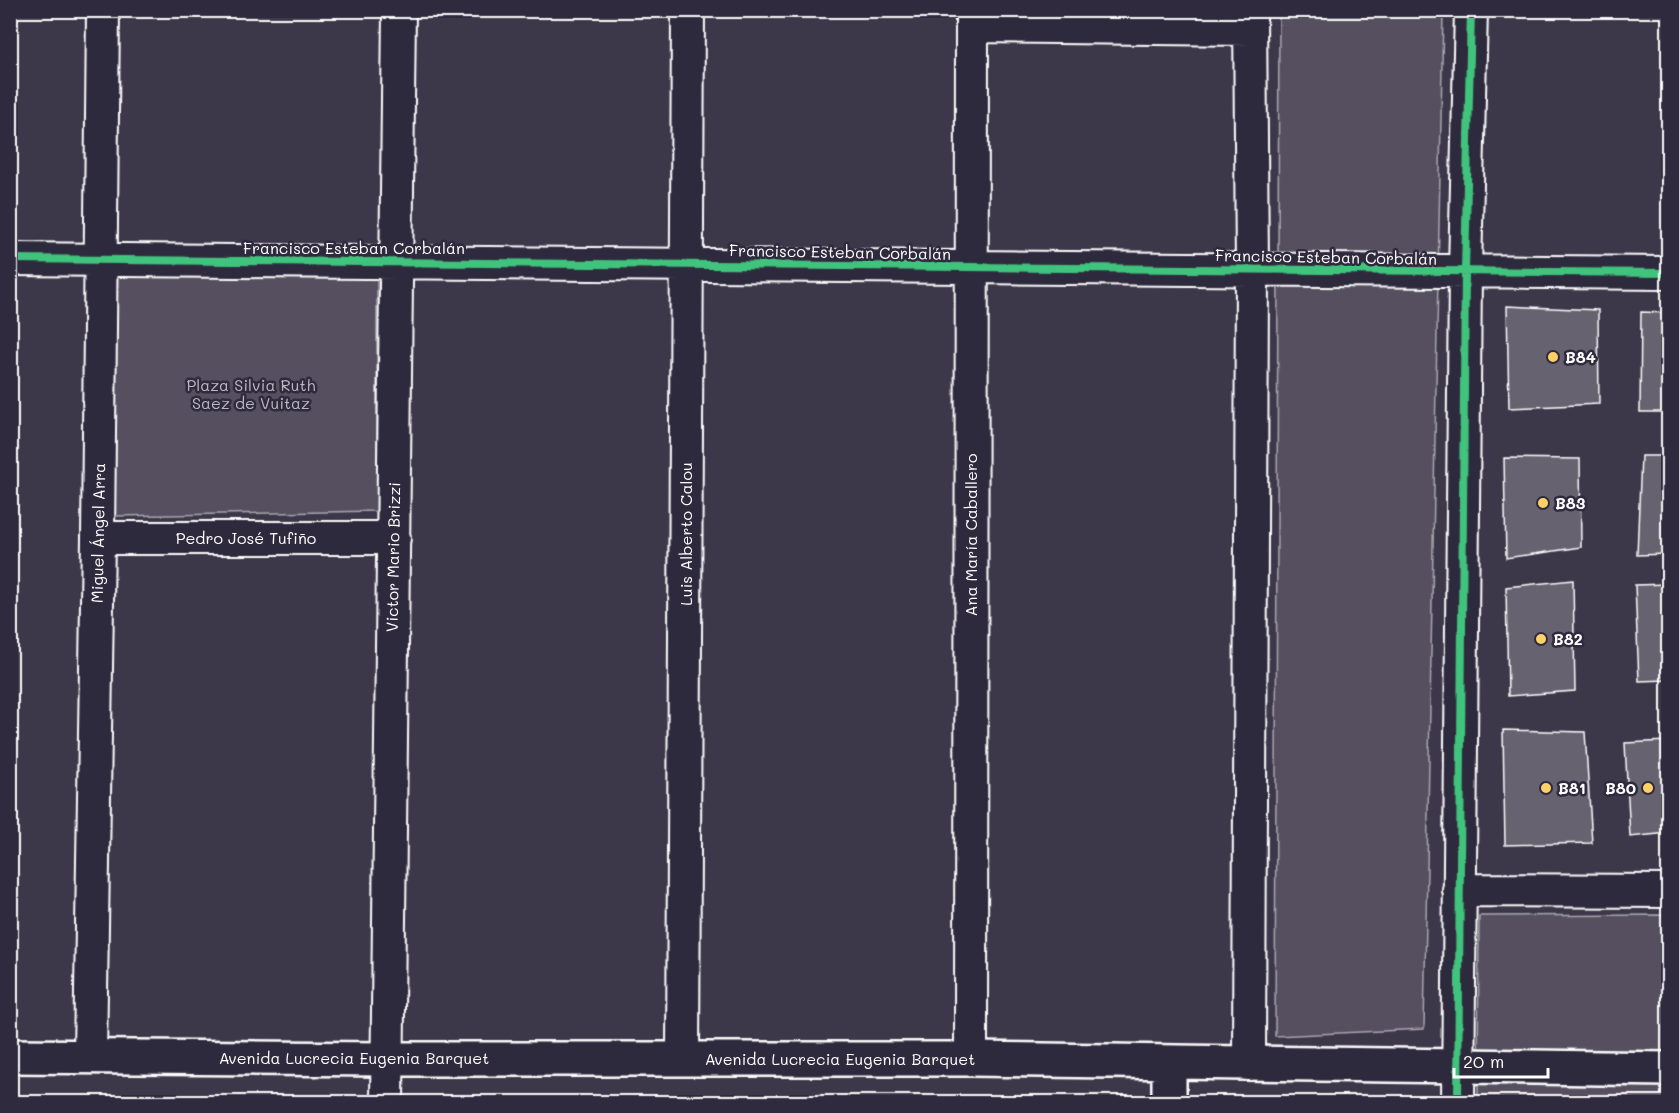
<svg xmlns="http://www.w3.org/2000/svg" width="1679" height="1113" viewBox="0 0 1679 1113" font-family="Mali,sans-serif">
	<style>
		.green { fill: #555060; stroke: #aaa8b0; stroke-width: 1.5 }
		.building { fill: #666270; stroke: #fff; stroke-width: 1.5 }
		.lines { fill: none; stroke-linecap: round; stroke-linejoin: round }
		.minor-casing { stroke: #fff; stroke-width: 36 }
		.major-casing { stroke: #fff; stroke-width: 38 }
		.minor { stroke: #2f2a3d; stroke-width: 32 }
		.major { stroke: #2f2a3d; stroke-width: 33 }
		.cycleway-casing { stroke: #2f2a3d; stroke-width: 11 }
		.cycleway { stroke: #40c37c; stroke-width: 8 }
		.poi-dot { fill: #ffd166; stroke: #2f2a3d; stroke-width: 2 }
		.labels { text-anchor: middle; stroke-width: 5; stroke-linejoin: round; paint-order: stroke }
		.street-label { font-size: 16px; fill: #fff; stroke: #2f2a3d }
		.poi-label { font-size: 16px; font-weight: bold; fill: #fff; stroke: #2f2a3d; text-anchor: start }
		.park-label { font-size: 16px; fill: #bbb9bf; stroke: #2f2a3d }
	</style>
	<rect width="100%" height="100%" fill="#3c3749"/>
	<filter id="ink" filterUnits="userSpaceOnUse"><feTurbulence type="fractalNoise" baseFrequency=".0167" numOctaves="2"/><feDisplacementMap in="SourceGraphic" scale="12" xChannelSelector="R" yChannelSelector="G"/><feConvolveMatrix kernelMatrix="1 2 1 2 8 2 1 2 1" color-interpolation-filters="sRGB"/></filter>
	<g filter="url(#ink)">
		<path class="green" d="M1279,11H1443L1424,1029L1275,1036Z
			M117,275H377V511L115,516Z
			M1668,915V1102H1478L1479,916Z"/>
		<path class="building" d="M1507,306L1598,310L1599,404L1509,408Z
			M1641,312L1668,313V412H1640Z
			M1641,456H1668V554L1637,555Z
			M1504,458L1580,459L1581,547L1506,558Z
			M1573,580L1575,691L1508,696L1506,587Z
			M1668,584V680L1639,681L1635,585Z
			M1503,730L1585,732L1592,843L1505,845Z
			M1668,741V833L1630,837L1625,743Z"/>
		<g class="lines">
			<g class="minor-casing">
				<path id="minor" d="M972,26L1250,29
					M10,259L1668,273
					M98,538H394
					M1459,890L1668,891
					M90,1056L98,538L103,10
					M683,1058L688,10
					M971,1059L972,10
					M1249,1064L1252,269L1250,10
					M387,1102L399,10
					M1458,1102L1465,271L1471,10"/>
			</g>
			<g class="major-casing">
				<path id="major" d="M10,1056L388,1059H971L1668,1069
					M1169,1062V1102"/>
			</g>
			<use href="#minor" class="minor"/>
			<use href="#major" class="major"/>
			<g class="cycleway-casing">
				<path id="cycleway" d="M10,259L1668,273
					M1458,1102L1465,271L1471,10"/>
			</g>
			<use href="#cycleway" class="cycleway"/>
		</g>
	</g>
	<g class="poi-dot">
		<circle cx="1553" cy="357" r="6"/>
		<circle cx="1543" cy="503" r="6"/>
		<circle cx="1541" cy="639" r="6"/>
		<circle cx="1546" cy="788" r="6"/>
		<circle cx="1648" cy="788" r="6"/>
	</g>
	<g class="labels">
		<g class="street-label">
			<text x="354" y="254">Francisco Esteban Corbalán</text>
			<text transform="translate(840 252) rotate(1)" y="6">Francisco Esteban Corbalán</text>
			<text transform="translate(1326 257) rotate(1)" y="6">Francisco Esteban Corbalán</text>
			<text transform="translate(98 533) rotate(-89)" y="6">Miguel Ángel Arra</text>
			<text transform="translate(686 534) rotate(-90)" y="6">Luis Alberto Calou</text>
			<text transform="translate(971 535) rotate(-90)" y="6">Ana María Caballero</text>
			<text x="246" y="544">Pedro José Tufiño</text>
			<text transform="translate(393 557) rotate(-89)" y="6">Victor Mario Brizzi</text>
			<text x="354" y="1064">Avenida Lucrecia Eugenia Barquet</text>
			<text x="840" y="1065">Avenida Lucrecia Eugenia Barquet</text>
		</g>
		<g class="poi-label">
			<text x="1565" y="363">B84</text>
			<text x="1555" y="509">B83</text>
			<text x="1553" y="645">B82</text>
			<text x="1558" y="794">B81</text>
			<text x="1636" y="794" text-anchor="end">B80</text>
		</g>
		<g class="park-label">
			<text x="251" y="391">Plaza Silvia Ruth<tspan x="251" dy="18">Saez de Vuitaz</tspan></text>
		</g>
	</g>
	<rect width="1679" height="1113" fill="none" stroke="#2f2a3d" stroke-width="36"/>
	<rect x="18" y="18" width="1643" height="1077" fill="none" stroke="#fff" stroke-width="2" filter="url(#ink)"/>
	<path d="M1454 1068v9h94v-9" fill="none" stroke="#ffffff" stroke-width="3"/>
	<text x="1463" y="1068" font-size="18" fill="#ffffff" stroke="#2f2a3d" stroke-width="4.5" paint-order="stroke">20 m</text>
</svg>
